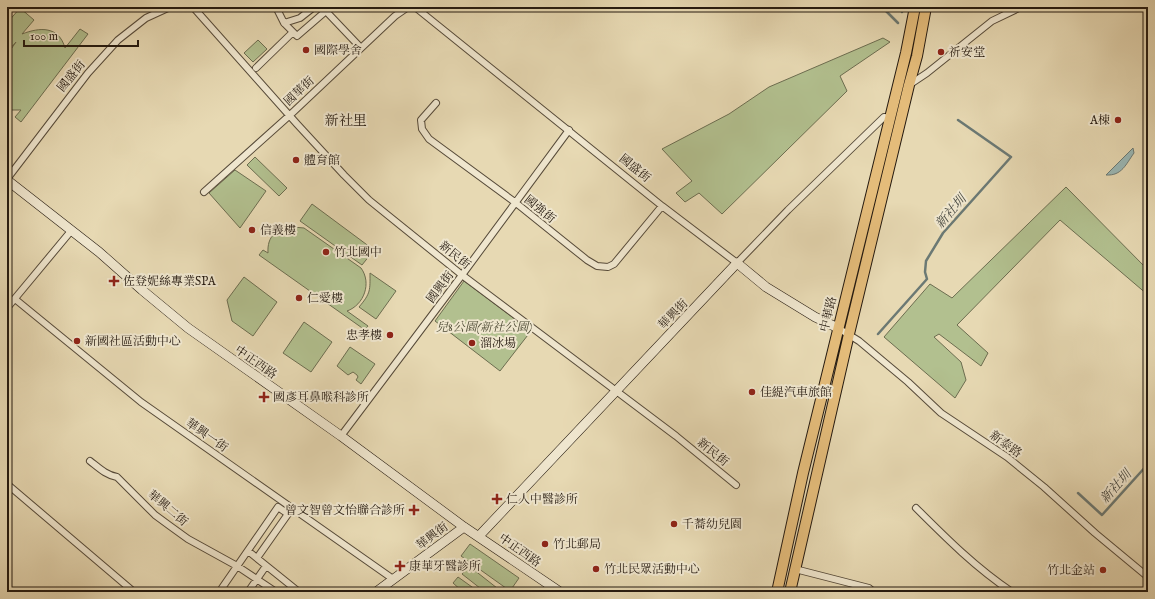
<svg xmlns="http://www.w3.org/2000/svg" width="1155" height="599" viewBox="0 0 1155 599" font-family="'IM FELL English','Noto Serif TC',serif">
	<style>
		.green { fill: #b2c08f; stroke: #6c6d50 }
		.water { fill: #9ab8b6; stroke: #6b7974 }
		.lines { fill: none; stroke-linecap: round; stroke-linejoin: round }
		.stream { stroke: #6b7974; stroke-width: 2.5 }
		.street-casing { stroke: #564a39; stroke-width: 8 }
		.secondary-casing { stroke: #251a10; stroke-width: 10 }
		.primary-casing { stroke: #251a10; stroke-width: 12 }
		.street { stroke: #efe6ce; stroke-width: 6 }
		.secondary { stroke: #efe6ce; stroke-width: 9 }
		.primary { stroke: #e4bc7a; stroke-width: 10 }
		.poi-dot { fill: #8f2418; stroke: #efe6ce; stroke-width: 1.5 }
		.labels { text-anchor: middle; stroke-width: 4; stroke-linejoin: round; paint-order: stroke }
		.poi-label { font-size: 12px; fill: #251a10; stroke: #efe6ce; text-anchor: start }
		.street-label { font-size: 12px; fill: #251a10; stroke: #efe6ce }
		.park-label { font-size: 12px; font-style: italic; fill: #4f4c36; stroke: #efe6ce }
		.water-label { font-size: 13px; font-style: italic; fill: #484942; stroke: #efe6ce }
		.quarter-label { font-size: 14px; fill: #251a10; stroke: #efe6ce }
	</style>
	<rect width="100%" height="100%" fill="#e7d9b3"/>
	<filter id="stains"><feTurbulence type="fractalNoise" baseFrequency=".005" numOctaves="4"/><feColorMatrix values="0 0 0 0 .2 0 0 0 0 .09 0 0 0 0 .02 0 0 0 .5 -.17"/></filter>
	<radialGradient id="worn" r=".72"><stop offset=".6" stop-color="#630" stop-opacity="0"/><stop offset="1" stop-color="#630" stop-opacity=".3"/></radialGradient>
	<path class="green" d="M20,8L34,20L22,34C40,27 59,26 65,48L80,29L88,34L21,122L15,117L21,110H11L7,108V55L16,42L7,52V23Z
		M883,38L890,42L840,76L847,91L722,214L699,193L685,202L676,193L692,181L662,149L729,114L769,87Z
		M258,40L267,49L253,62L244,53Z
		M255,157L287,188L279,196L247,165Z
		M235,170L266,191L240,228L209,193Z
		M1066,187L1148,270V295L1060,220L957,325L988,353L981,366L939,334L934,337L961,362L966,380L955,398L884,337L930,284L952,298Z
		M312,204L374,250L362,265L300,221Z
		M293,227L304,228L361,268C372,283 364,305 347,311L368,326L365,330L259,255L263,250L268,253C267,236 276,229 293,227Z
		M370,273L396,291L376,319L359,307C371,293 370,290 370,273Z
		M244,277L277,302L253,336L232,321L227,300Z
		M464,281L531,331L500,371L435,321Z
		M304,322L332,342L311,372L283,353Z
		M350,347L375,364L361,384L356,380L358,377L357,375L353,372L348,375L337,366Z
		M470,544L519,578L510,591L461,556Z
		M469,566L497,588L494,592H485L462,574Z
		M458,577L479,592H450L462,591L453,583Z"/>
	<path class="water" d="M1133,148L1134,153C1126,164 1122,176 1106,175Z"/>
	<g class="lines">
		<path class="stream" d="M882,7L898,23
			M902,12L903,7
			M878,334L927,279L925,272L926,261L943,233L1011,157L958,120
			M1078,493L1102,515L1148,464"/>
		<g class="street-casing">
			<path id="street" d="M193,7L297,124L344,175L369,200L462,275L676,436L736,485
				M276,7L284,23L293,32
				M322,7L361,48
				M415,7L662,206L737,263L788,210L884,117L891,118
				M284,23L300,18L314,7
				M256,68L293,32L297,36L326,11
				M909,85L927,73L992,21L1021,7
				M436,103L421,120L422,129L429,139L516,203L587,260L597,266L608,267L614,264L662,206
				M7,179L88,73L118,40L146,18L170,7
				M204,192L290,115L395,16L408,7
				M15,299L141,402L393,579
				M7,308L71,231
				M838,328L859,341L908,382L941,413L1007,457L1044,487L1095,533L1148,577
				M341,436L462,275L569,130
				M90,461C99,468 106,475 117,477L155,515L170,526L188,539L237,566L276,592
				M7,484L134,592
				M916,508C946,538 976,568 1012,592
				M248,551L299,592
				M795,569L869,588L874,592
				M223,592L222,588L278,507L288,514L257,558
				M248,592L266,566"/>
		</g>
		<g class="secondary-casing">
			<path id="secondary" d="M7,180L99,252L142,290L188,328L341,436L464,527L560,592
				M479,536L737,263L766,287L815,317L838,328
				M376,592L464,527"/>
		</g>
		<g class="primary-casing">
			<path id="primary" d="M777,592L803,473L906,53L915,7
				M790,592L849,334L909,85L917,56L926,7"/>
		</g>
		<use href="#street" class="street"/>
		<use href="#secondary" class="secondary"/>
		<use href="#primary" class="primary"/>
	</g>
	<g class="poi-dot">
		<circle cx="306" cy="50" r="4"/>
		<circle cx="941" cy="52" r="4"/>
		<circle cx="1118" cy="120" r="4"/>
		<circle cx="296" cy="160" r="4"/>
		<circle cx="252" cy="230" r="4"/>
		<circle cx="326" cy="252" r="4"/>
		<path d="M112 275h4v4h4v4h-4v4h-4v-4h-4v-4h4z"/>
		<circle cx="299" cy="298" r="4"/>
		<circle cx="390" cy="335" r="4"/>
		<circle cx="77" cy="341" r="4"/>
		<circle cx="472" cy="343" r="4"/>
		<circle cx="752" cy="392" r="4"/>
		<path d="M262 391h4v4h4v4h-4v4h-4v-4h-4v-4h4z"/>
		<path d="M495 493h4v4h4v4h-4v4h-4v-4h-4v-4h4z"/>
		<path d="M412 504h4v4h4v4h-4v4h-4v-4h-4v-4h4z"/>
		<circle cx="674" cy="524" r="4"/>
		<circle cx="545" cy="544" r="4"/>
		<path d="M398 560h4v4h4v4h-4v4h-4v-4h-4v-4h4z"/>
		<circle cx="596" cy="569" r="4"/>
		<circle cx="1103" cy="570" r="4"/>
	</g>
	<g class="labels">
		<g class="poi-label">
			<text x="314" y="54">國際學舍</text>
			<text x="949" y="56">祈安堂</text>
			<text x="1110" y="124" text-anchor="end">A棟</text>
			<text x="304" y="164">體育館</text>
			<text x="260" y="234">信義樓</text>
			<text x="334" y="256">竹北國中</text>
			<text x="123" y="285">佐登妮絲專業SPA</text>
			<text x="307" y="302">仁愛樓</text>
			<text x="382" y="339" text-anchor="end">忠孝樓</text>
			<text x="85" y="345">新國社區活動中心</text>
			<text x="480" y="347">溜冰場</text>
			<text x="760" y="396">佳緹汽車旅館</text>
			<text x="273" y="401">國彥耳鼻喉科診所</text>
			<text x="506" y="503">仁人中醫診所</text>
			<text x="405" y="514" text-anchor="end">曾文智曾文怡聯合診所</text>
			<text x="682" y="528">千蕎幼兒園</text>
			<text x="553" y="548">竹北郵局</text>
			<text x="409" y="570">康華牙醫診所</text>
			<text x="604" y="573">竹北民眾活動中心</text>
			<text x="1095" y="574" text-anchor="end">竹北金站</text>
		</g>
		<g class="street-label">
			<text transform="translate(71 76) rotate(-51)" y="4">國盛街</text>
			<text transform="translate(299 91) rotate(-43)" y="4">國華街</text>
			<text transform="translate(635 168) rotate(39)" y="4">國盛街</text>
			<text transform="translate(540 209) rotate(39)" y="4">國強街</text>
			<text transform="translate(455 255) rotate(39)" y="4">新民街</text>
			<text transform="translate(440 287) rotate(-53)" y="4">國興街</text>
			<text transform="translate(673 314) rotate(-46)" y="4">華興街</text>
			<text transform="translate(828 314) rotate(-76)" y="4">中華路</text>
			<text transform="translate(256 362) rotate(35)" y="4">中正西路</text>
			<text transform="translate(207 435) rotate(35)" y="4">華興一街</text>
			<text transform="translate(1006 444) rotate(36)" y="4">新泰路</text>
			<text transform="translate(713 452) rotate(39)" y="4">新民街</text>
			<text transform="translate(168 508) rotate(40)" y="4">華興二街</text>
			<text transform="translate(432 536) rotate(-37)" y="4">華興街</text>
			<text transform="translate(520 550) rotate(35)" y="4">中正西路</text>
		</g>
		<g class="park-label">
			<text x="484" y="331">兒8公園(新社公園)</text>
		</g>
		<g class="water-label">
			<text transform="translate(950 211) rotate(-49)" y="5">新社圳</text>
			<text transform="translate(1115 486) rotate(-48)" y="5">新社圳</text>
		</g>
		<g class="quarter-label">
			<text x="346" y="125">新社里</text>
		</g>
	</g>
	<rect width="1155" height="599" fill="none" stroke="#e7d9b3" stroke-width="24"/>
	<rect x="8" y="8" width="1139" height="583" fill="none" stroke="#251a10" stroke-width="2"/>
	<rect x="12" y="12" width="1131" height="575" fill="none" stroke="#251a10"/>
	<path d="M24 40v6h114v-6" fill="none" stroke="#251a10" stroke-width="2"/>
	<text x="30" y="40" font-size="12" fill="#251a10" stroke="#efe6ce" stroke-width="3" paint-order="stroke">100 m</text>
	<rect width="100%" height="100%" filter="url(#stains)"/>
	<rect width="100%" height="100%" fill="url(#worn)"/>
</svg>
